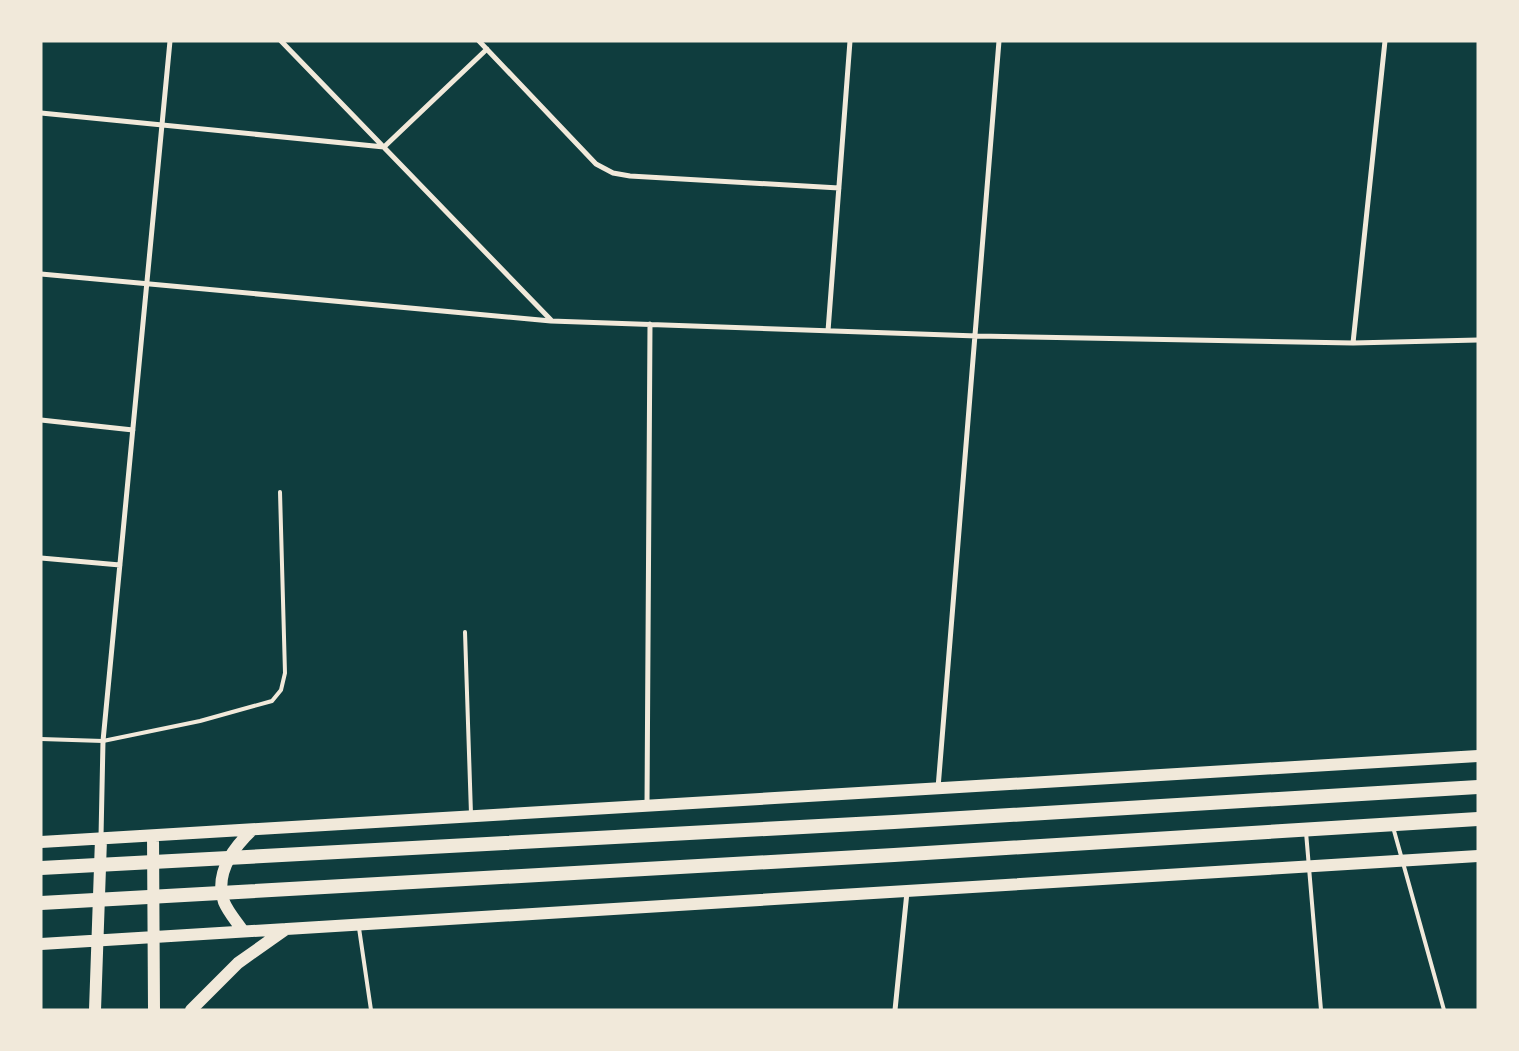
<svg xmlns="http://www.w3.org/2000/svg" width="1519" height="1051" viewBox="0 0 1519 1051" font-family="'Exo 2',sans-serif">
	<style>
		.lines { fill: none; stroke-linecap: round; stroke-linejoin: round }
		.service { stroke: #f1e9da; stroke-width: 4 }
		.minor { stroke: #f1e9da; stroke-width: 5 }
		.primary { stroke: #f1e9da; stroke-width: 12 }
		.trunk { stroke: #f1e9da; stroke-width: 14 }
	</style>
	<rect width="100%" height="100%" fill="#0f3d3e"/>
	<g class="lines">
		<path class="service" d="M465,632L471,814
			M41,739L103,741L200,721L272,701L281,690L285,673L280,492
			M1393,827L1444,1010
			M1306,832L1321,1010
			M359,928L371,1010"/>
		<path class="minor" d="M281,41L551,320
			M479,41L596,164L613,173L630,176L839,188
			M41,113L384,147L487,49
			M41,274L551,321L977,336L1353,343L1478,340
			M828,331L850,41
			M1353,343L1385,41
			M41,420L133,430
			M41,558L120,565
			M938,788L999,41
			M647,805L650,324
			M101,837L103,741L170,41
			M895,1010L907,892"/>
		<path class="primary" d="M153,836L154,1010
			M41,842L1478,756
			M243,931C237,922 228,912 224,902C214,873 233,848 252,830
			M41,944L1478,856
			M95,1010L101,839
			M191,1010L238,963L286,929"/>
		<path class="trunk" d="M41,868L894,822L1478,787
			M41,903L894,855L1478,819"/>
	</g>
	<rect width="1519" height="1051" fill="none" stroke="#f1e9da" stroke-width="85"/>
</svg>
